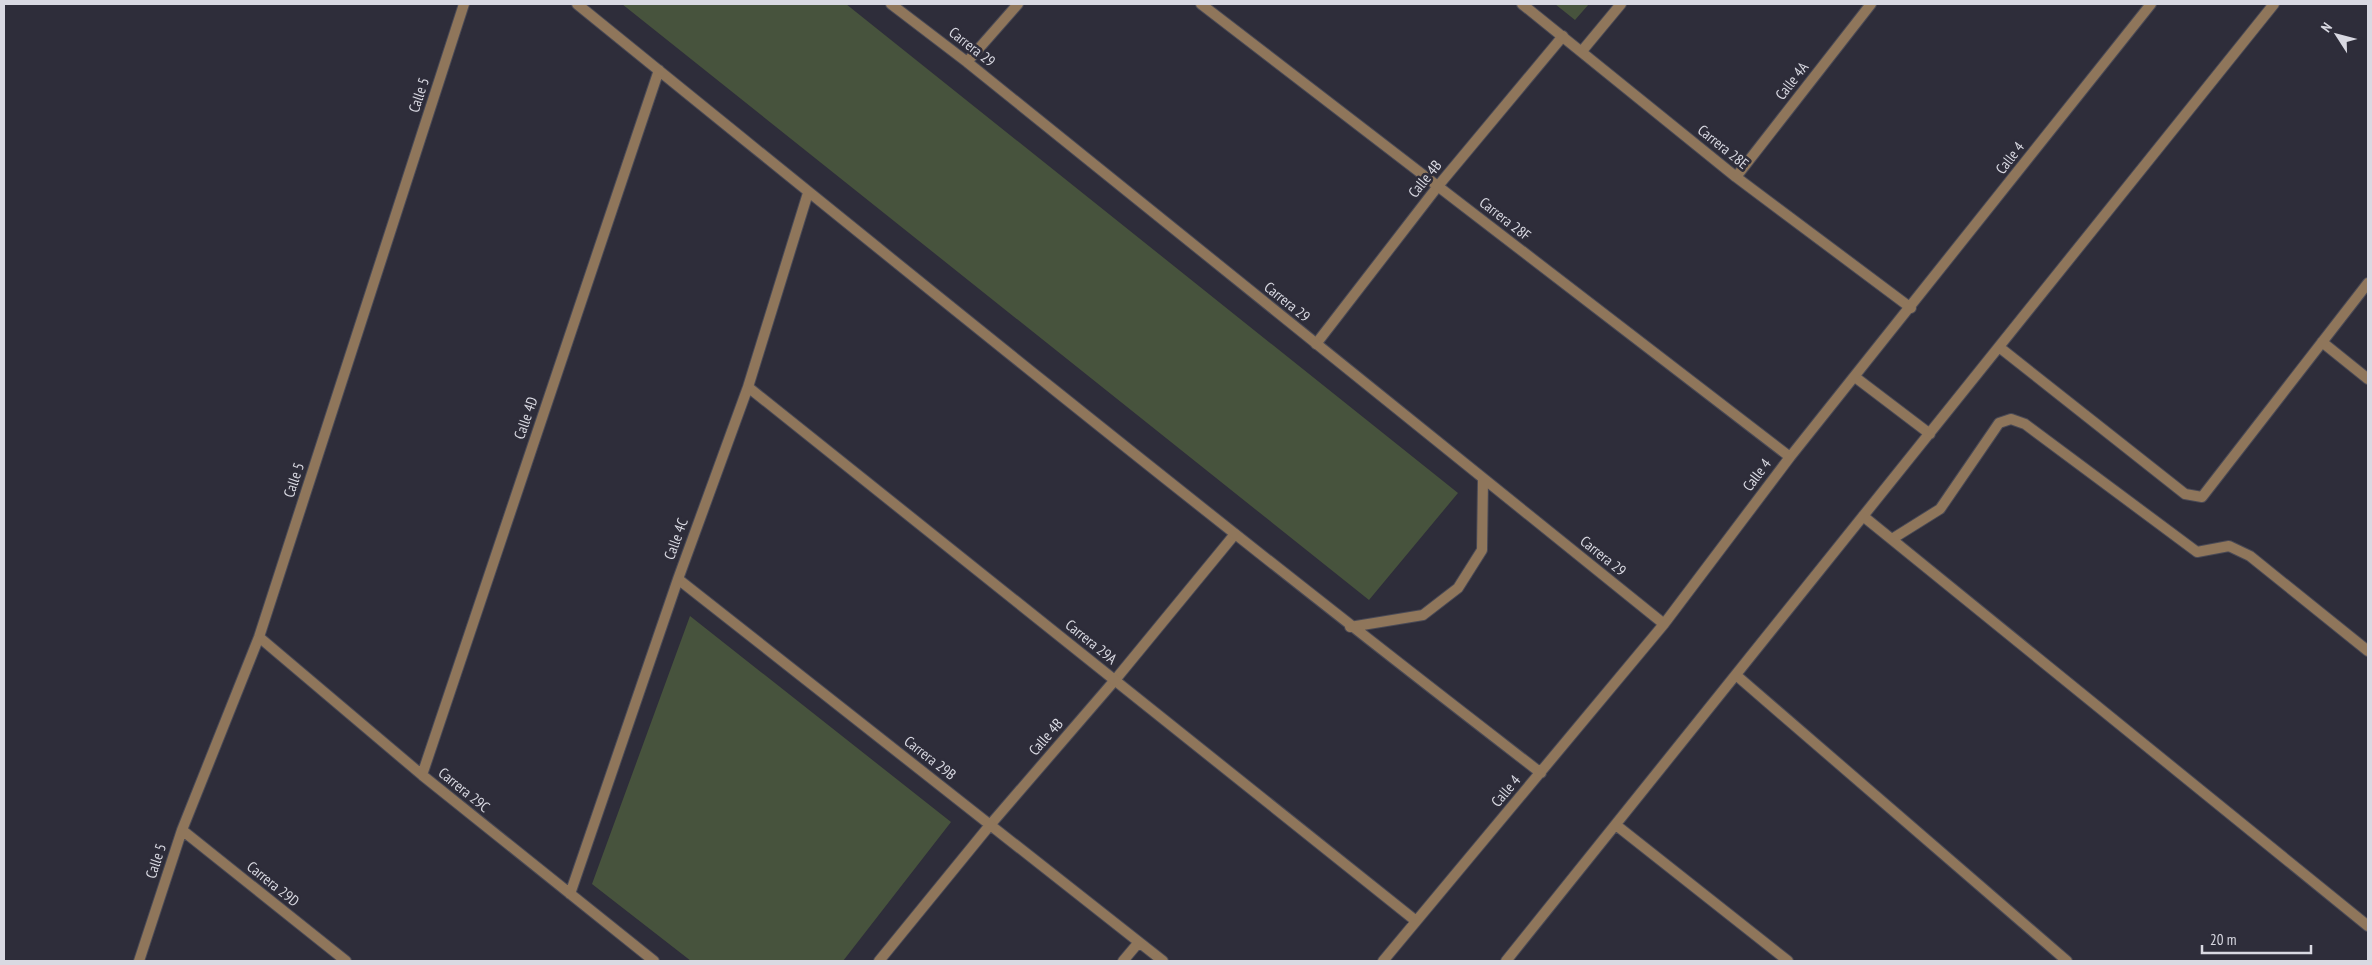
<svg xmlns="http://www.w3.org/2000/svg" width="2372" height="965" viewBox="0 0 2372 965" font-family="'PT Sans Narrow',sans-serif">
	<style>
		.green { fill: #47533d }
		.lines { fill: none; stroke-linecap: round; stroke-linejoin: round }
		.pedestrian-casing { stroke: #494955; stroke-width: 12 }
		.minor-casing { stroke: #494955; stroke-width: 12 }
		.pedestrian { stroke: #8f765b; stroke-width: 10 }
		.minor { stroke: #8f765b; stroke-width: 10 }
		.labels { text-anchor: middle; stroke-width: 5; stroke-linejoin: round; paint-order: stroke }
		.street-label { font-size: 15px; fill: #d9d9e2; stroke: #2e2d3a }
	</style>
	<rect width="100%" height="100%" fill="#2e2d3a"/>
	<path class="green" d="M622,4H846L1458,493L1369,600Z
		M1555,4H1589L1575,20Z
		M690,616L951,822L843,961H691L592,884Z"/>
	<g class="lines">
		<g class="pedestrian-casing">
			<path id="pedestrian" d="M1316,344L1438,186L1563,36
				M990,825L1115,680L1235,534"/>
		</g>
		<g class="minor-casing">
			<path id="minor" d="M577,4C896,263 1215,522 1541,773
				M891,4L967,62L1664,624
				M1201,4L1790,457
				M1522,4L1736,177L1911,308
				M1582,51L1621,4
				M967,62L1018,4
				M1736,177L1871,4
				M2322,342L2368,379
				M1999,347L2185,494L2202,497L2368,283
				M1855,377L1930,434
				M748,387L1416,921
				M1863,516L2368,926
				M1892,539L1940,509L1999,423L2011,419L2025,424L2197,552L2229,546L2250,556L2368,651
				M678,579L1163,961
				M1350,627L1423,615L1458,588L1482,550L1483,479
				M259,637L422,775L654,961
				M1736,675L2067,961
				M422,775L659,70
				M1616,825L1788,961
				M182,830L346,961
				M570,894L678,579L748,387L808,193
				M139,961L182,830L259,637L464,4
				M879,961L990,825
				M1123,961L1139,942
				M1383,961L1664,624L1790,457L2151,4
				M1506,961L2274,4"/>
		</g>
		<use href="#pedestrian" class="pedestrian"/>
		<use href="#minor" class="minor"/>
	</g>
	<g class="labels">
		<g class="street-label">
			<text transform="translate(972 47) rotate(38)" y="5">Carrera 29</text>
			<text transform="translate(1792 81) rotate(-52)" y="5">Calle 4A</text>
			<text transform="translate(419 95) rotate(-72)" y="5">Calle 5</text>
			<text transform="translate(1723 147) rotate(39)" y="5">Carrera 28E</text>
			<text transform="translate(2010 158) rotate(-52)" y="5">Calle 4</text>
			<text transform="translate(1425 179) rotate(-51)" y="5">Calle 4B</text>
			<text transform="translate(1505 219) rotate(38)" y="5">Carrera 28F</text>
			<text transform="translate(1287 302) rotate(39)" y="5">Carrera 29</text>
			<text transform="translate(526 418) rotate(-71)" y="5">Calle 4D</text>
			<text transform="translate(1757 475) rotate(-53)" y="5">Calle 4</text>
			<text transform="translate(294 480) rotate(-72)" y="5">Calle 5</text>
			<text transform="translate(676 539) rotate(-70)" y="5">Calle 4C</text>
			<text transform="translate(1603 556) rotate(39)" y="5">Carrera 29</text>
			<text transform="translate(1091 642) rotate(39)" y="5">Carrera 29A</text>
			<text transform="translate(1046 737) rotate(-49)" y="5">Calle 4B</text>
			<text transform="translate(930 758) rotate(38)" y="5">Carrera 29B</text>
			<text transform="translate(464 790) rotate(39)" y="5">Carrera 29C</text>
			<text transform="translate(1506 791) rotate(-50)" y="5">Calle 4</text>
			<text transform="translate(156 861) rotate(-72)" y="5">Calle 5</text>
			<text transform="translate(273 884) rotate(39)" y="5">Carrera 29D</text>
		</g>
	</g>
	<rect width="2372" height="965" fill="none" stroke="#d9d9e2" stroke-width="10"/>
	<g transform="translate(2337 35) rotate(306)" stroke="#2e2d3a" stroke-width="4" paint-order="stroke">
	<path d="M0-4L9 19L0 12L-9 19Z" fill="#d9d9e2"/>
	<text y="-8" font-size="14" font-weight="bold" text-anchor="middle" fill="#d9d9e2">N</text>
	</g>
	<path d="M2202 945v8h109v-8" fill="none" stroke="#d9d9e2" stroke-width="2.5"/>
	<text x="2210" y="945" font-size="15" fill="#d9d9e2" stroke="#2e2d3a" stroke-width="4" paint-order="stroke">20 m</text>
</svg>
